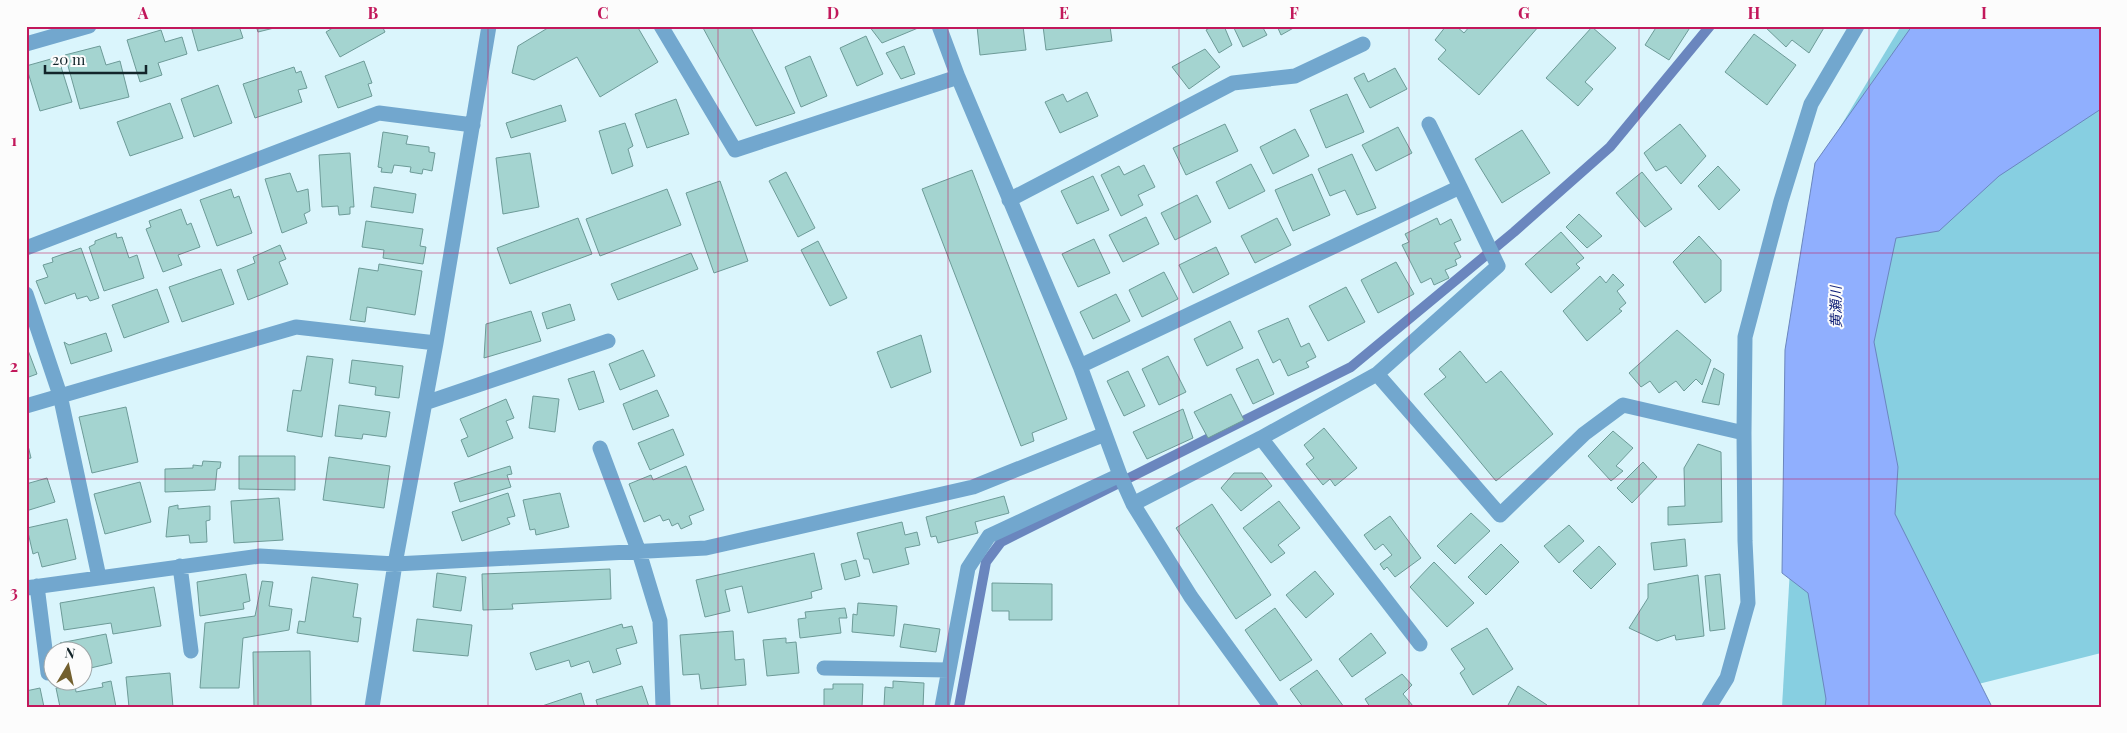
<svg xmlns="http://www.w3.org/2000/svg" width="2127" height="733" viewBox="0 0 2127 733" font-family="'Playfair Display','Noto Sans JP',serif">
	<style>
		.green { fill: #87cfe1 }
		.water { fill: #90affe; stroke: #6a86be }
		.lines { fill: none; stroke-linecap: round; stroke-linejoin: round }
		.stream { stroke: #6a86be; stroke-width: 10 }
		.building { fill: #a4d4d0; stroke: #6d9b98 }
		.minor { stroke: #72a7ce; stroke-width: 15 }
		.grid { fill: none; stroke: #c2185b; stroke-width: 1; stroke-opacity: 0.55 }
		.labels { text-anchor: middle; stroke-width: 4; stroke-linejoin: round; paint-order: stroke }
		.water-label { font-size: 14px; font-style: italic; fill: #0d1d75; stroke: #fcfcfc }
		.neatline { fill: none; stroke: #c2185b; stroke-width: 2 }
		.grid-label { font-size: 16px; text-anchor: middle; font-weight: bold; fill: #c2185b }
	</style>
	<rect width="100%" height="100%" fill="#daf5fc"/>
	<path class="green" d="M1901,26H2101V653L1887,707H1782L1813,172Z"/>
	<path class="water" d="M1912,26H2101V109L1999,176L1939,231L1896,238L1874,342L1898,467L1895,514L1992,707H1825L1826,699L1808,593L1782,573L1785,350L1815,163Z"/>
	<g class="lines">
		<path class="stream" d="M959,707L986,562L1001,542L1351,367L1514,232L1610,147L1710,26"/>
	</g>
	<path class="building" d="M191,26H239L243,38L198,51Z
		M256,26H282L258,32Z
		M336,26H382L385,32L340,57L326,32Z
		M551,26H637L658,62L600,97L577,57L534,80L512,73L518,46Z
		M702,26H750L795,113L756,126Z
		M869,26H917L918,28L882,43Z
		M977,26H1023L1026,50L980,55Z
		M1043,26H1110L1112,41L1046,50Z
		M1213,26H1224L1232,45L1219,53L1206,30Z
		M1233,26H1262L1267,35L1243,47Z
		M1277,26H1297L1281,35Z
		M1446,26H1456L1464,33L1470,26H1539L1479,95L1438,59L1446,50L1435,40Z
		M1657,26H1691L1669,60L1645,45Z
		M1764,26H1825L1809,53L1792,40L1786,47Z
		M1592,27L1616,48L1585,82L1593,89L1578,106L1546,78Z
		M161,30L165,42L182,37L187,54L158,63L162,75L140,82L127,40Z
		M1754,34L1796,65L1767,105L1725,72Z
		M866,36L883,74L857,86L840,48Z
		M100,46L106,65L120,61L129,97L80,109L65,55Z
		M904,46L915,74L901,79L886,53Z
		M1205,49L1220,67L1189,89L1172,67Z
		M810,56L827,96L801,107L785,67Z
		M58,57L72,102L40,111L26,66Z
		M364,61L372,83L368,84L372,96L338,108L325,76Z
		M294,67L296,73L301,71L307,88L298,90L302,102L255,118L243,84Z
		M1395,68L1407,89L1370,108L1354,78L1364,73L1368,82Z
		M218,85L232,123L194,137L181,99Z
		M1087,92L1098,116L1060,133L1045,102L1063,94L1067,102Z
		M1347,94L1364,132L1326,148L1310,110Z
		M676,99L689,134L647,148L635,114Z
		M170,103L183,138L130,156L117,122Z
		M561,105L566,121L511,138L506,123Z
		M625,123L633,146L628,149L633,166L612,174L599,131Z
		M1225,124L1238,151L1186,175L1173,148Z
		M1680,124L1706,156L1681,184L1666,166L1656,171L1644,153Z
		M1398,127L1412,153L1376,171L1362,145Z
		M1295,129L1309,156L1273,174L1260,147Z
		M1522,130L1550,173L1502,203L1475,159Z
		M383,132L408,136L406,144L429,147V152L435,153L432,171L423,169L422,174L410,172L411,167L394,165L392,173L381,172L382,168L378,167Z
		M350,153L354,207H350V214L339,215L338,206L322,207L319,155Z
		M530,153L539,207L503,214L496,158Z
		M1352,154L1376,208L1357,215L1345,190L1330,196L1318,169Z
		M1251,164L1265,191L1229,209L1216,182Z
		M1144,165L1155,187L1138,195L1143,205L1121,216L1101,175L1119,166L1124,175Z
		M1718,166L1740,190L1719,210L1698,186Z
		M972,170L1067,419L1032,433L1034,441L1021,446L922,189Z
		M786,172L815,228L798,237L769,181Z
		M1642,172L1672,209L1645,227L1616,193Z
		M290,173L297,192L308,189L310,211L304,214L307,223L282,233L265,179Z
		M1312,174L1330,215L1293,231L1275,190Z
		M1093,176L1109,210L1077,224L1061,191Z
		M720,181L748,261L714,273L686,193Z
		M374,187L416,194L413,213L371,207Z
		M231,189L234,198L239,196L252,233L217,246L200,200Z
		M667,189L681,225L600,256L586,219Z
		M1197,195L1211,222L1175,240L1161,213Z
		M181,209L187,225L191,223L200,247L178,255L182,265L163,272L146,229L151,227L149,221Z
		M1579,214L1602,236L1587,248L1566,227Z
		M1146,217L1159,244L1123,262L1109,235Z
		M578,218L592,254L510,284L497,248Z
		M1277,218L1291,245L1255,263L1241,236Z
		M1437,218L1440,225L1451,219L1461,240L1454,243L1461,257L1455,260L1457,265L1445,270L1449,278L1434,285L1431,278L1421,283L1402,245L1409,242L1405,234Z
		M366,221L423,229L420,246L426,247L423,264L383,258L384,250L362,247Z
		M1561,232L1584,258L1576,264L1580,268L1551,293L1525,264Z
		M116,233L117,238L122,237L129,258L137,255L144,278L104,291L89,247L95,244V241Z
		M1699,236L1721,260V291L1705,303L1673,262Z
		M1094,239L1110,273L1078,287L1062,254Z
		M818,241L847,298L830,306L801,250Z
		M280,245L286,259L279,262L288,284L248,300L237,270L255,263L253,257Z
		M1216,247L1229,274L1193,293L1179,265Z
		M81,248L99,298L90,301L87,296L77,299L75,293L45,304L36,281L48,277L43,265L53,262L52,258Z
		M691,253L698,269L618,300L611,284Z
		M1396,262L1414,294L1378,313L1361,280Z
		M379,264L422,271L415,315L367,307L365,322L350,320L359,268L378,271Z
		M221,269L234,304L182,322L169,287Z
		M1164,272L1178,299L1142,317L1129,290Z
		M1613,274L1624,285L1617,291L1626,303L1619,309L1622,311L1587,341L1563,311L1600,276L1606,283Z
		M1346,287L1365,322L1328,341L1309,306Z
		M157,289L169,322L124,338L112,305Z
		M1116,294L1130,321L1093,339L1080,312Z
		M570,304L575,320L547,329L542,313Z
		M531,311L541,341L484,358L486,324Z
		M1288,318L1301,347L1309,343L1316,357L1306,362L1309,367L1288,376L1280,359L1273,363L1258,331Z
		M1230,321L1243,348L1207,366L1194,339Z
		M1677,330L1711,360L1702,385L1696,379L1684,391L1676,381L1659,393L1650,381L1641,387L1629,373Z
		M106,333L112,351L71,364L64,342L69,345Z
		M921,335L931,372L891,388L877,352Z
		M26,345L37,374L26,378Z
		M643,350L655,376L620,390L609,364Z
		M1460,351L1486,383L1501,371L1553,434L1496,481L1424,394L1446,377L1439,369Z
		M307,356L333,359L322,437L287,431L293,390L301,391Z
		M1168,356L1186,392L1159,405L1142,369Z
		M1258,359L1274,394L1253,404L1236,369Z
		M352,360L403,366L399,398L375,395L376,387L349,383Z
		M1714,368L1724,374L1719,405L1702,402Z
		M594,371L604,402L579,410L568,379Z
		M1128,371L1145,406L1124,416L1107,381Z
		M657,390L669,416L633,430L623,404Z
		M1231,394L1244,420L1208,438L1194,412Z
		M533,396L559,399L555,432L529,428Z
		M506,399L514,418L506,421L513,438L468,457L461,440L468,437L460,419Z
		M339,405L390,412L386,437L363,434L362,439L335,436Z
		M126,407L138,462L92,473L79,417Z
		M1183,409L1193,438L1147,459L1133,432Z
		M1324,428L1357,468L1335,486L1330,479L1323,485L1306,464L1314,458L1304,445Z
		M673,429L684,455L650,470L638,443Z
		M1613,431L1633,448L1616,466L1623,471L1611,481L1588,456Z
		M26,437L31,458L26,459Z
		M1698,444L1721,452L1722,522L1668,525V507L1685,506L1684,468Z
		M239,456H295V490L239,489Z
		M329,457L390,466L384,508L323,500Z
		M203,461L221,462L220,468L217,469L215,490L165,492V469L193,468V465L202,466Z
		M1643,462L1657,477L1632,503L1617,488Z
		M510,466L512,474L507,475L511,487L460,502L454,483Z
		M686,466L704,510L689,516L692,524L681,529L678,523L672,526L669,519L663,521L660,515L644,522L629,484L651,475L653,480Z
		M1234,473H1262L1272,486L1241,511L1221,488Z
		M47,478L55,502L26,511V484Z
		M140,482L151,522L105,534L94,494Z
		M508,493L515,516L507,518L510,524L462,541L452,512Z
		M560,493L569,527L536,535L535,529L530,530L523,500Z
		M1004,496L1009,513L975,522L978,533L938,543L936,536L931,537L926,517Z
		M279,498L283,540L234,543L231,501Z
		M1279,501L1300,528L1278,545L1285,553L1271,563L1243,528Z
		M1212,504L1271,595L1236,619L1176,528Z
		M178,505V509L210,506V520L206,521L207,542L190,543L189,535L166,537L169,507Z
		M1471,513L1490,531L1455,564L1437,546Z
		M1390,516L1421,558L1395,577L1387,567L1384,570L1380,564L1392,555L1383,544L1375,550L1364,535Z
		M67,519L76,559L42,567L38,552L33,554L27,528Z
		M902,522L905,535L917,532L920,545L905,548L909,564L873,573L869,559H864L857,533Z
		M1569,525L1584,541L1559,563L1544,546Z
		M1685,539L1687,566L1654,570L1651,543Z
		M1501,544L1519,562L1486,595L1468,577Z
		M1599,546L1616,564L1591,589L1573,571Z
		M814,553L822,589L811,592L812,598L748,613L742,586L725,590L730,611L705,617L696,580Z
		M856,560L860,576L845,580L841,564Z
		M1434,562L1474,603L1447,627L1410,587Z
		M610,569L611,599L512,604L513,609L483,610L482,574Z
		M1315,571L1334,594L1306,618L1286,595Z
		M437,573L466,577L461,611L433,607Z
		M246,574L250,601L243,603L244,609L200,616L197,582Z
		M1720,574L1725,629L1710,631L1705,576Z
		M1698,575L1704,636L1676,640L1675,635L1657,641L1629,628L1648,598V584Z
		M312,577L358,584L353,617L361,618L358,642L297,633L299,621L305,622Z
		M262,581L273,582L269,606L292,609L289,630L243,638L239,688H200L205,623L255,616Z
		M992,583L1052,584V620H1009V611H992Z
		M154,587L161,626L113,634L111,623L64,630L60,603Z
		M858,603L897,606L894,636L852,632L853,614L857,615Z
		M845,608L847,618H839L841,633L800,638L798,619L806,618L805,612Z
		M1275,608L1312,660L1280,681L1245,630Z
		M417,619L472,625L468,656L413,651Z
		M622,624L623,628L632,626L637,643L616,649L621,664L593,673L589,661L571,667L569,660L536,670L530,653Z
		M904,624L940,629L936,652L900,647Z
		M1487,628L1513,669L1473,695L1460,673L1465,669L1451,649Z
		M733,631L735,660L744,659L746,685L701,689L699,674L683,675L680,635Z
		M1371,633L1386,653L1352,677L1339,659Z
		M106,634L112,663L82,670V650H62L60,643Z
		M786,638V643L796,642L799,673L767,676L763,640Z
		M310,651L311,707H254L253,652Z
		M1317,670L1344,707H1303L1290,689Z
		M170,673L173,707H129L126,677Z
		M1402,674L1412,685L1403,694L1413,706L1370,707L1365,699Z
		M111,681L116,707H60L56,688L75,685L76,692L103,687L102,683Z
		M893,681L924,683L923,707L884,706L885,687L893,688Z
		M833,684H863L862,707H824V689H833Z
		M642,686L649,707H598L596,700Z
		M1518,686L1547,705L1546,707H1507Z
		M40,688L44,707H26V691Z
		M581,693L585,707H539Z"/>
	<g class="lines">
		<path class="minor" d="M661,26L735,150L958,77
			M939,26L958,77L1080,366L1120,475L1133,504L1191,597L1271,707
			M26,44L89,26
			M1009,200L1233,83L1295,76L1363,44
			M26,248L379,113L473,125
			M26,294L60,395L99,577
			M1080,366L1460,187L1429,124
			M1377,374L1500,515L1584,434L1623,405L1744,433
			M425,403L608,341
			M26,406L296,327L436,343
			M1261,438L1420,644
			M600,448L639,552L660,621L663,707
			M1133,504L1261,438L1377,374L1498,266L1460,187
			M180,566L191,651
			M37,586L48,673
			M26,588L260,556L395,564L706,548L973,487L1105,434
			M824,668L949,670
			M372,707L395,564L436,343L489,26
			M942,707L968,568L989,536L1120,475
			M1709,707L1727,678L1748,603L1745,541L1744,433L1745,337L1781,201L1811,104L1857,26"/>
	</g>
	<path class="grid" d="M258,26V707M488,26V707M718,26V707M948,26V707M1179,26V707M1409,26V707M1639,26V707M1869,26V707M26,253H2101M26,479H2101"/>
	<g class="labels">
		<g class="water-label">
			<text transform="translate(1836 307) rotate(-91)" y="5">黄瀬川</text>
		</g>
	</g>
	<rect width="2127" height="733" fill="none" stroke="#fcfcfc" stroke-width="55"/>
	<g transform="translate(68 666) rotate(9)"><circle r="24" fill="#fcfcfc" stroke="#9fa6a8"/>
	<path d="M0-4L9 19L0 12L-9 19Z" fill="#73602f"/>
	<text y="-8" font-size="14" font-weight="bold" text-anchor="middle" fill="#13252a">N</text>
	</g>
	<path d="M45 65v8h101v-8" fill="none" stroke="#13252a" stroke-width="2.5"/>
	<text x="52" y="65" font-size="15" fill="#13252a" stroke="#fcfcfc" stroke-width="4" paint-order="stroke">20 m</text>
	<rect x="28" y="28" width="2072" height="678" class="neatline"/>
	<g class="grid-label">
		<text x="143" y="19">A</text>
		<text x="373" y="19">B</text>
		<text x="603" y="19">C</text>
		<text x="833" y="19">D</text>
		<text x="1064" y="19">E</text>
		<text x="1294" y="19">F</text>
		<text x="1524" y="19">G</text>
		<text x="1754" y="19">H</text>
		<text x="1984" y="19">I</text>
		<text x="14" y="146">1</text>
		<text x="14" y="372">2</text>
		<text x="14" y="598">3</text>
	</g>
</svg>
